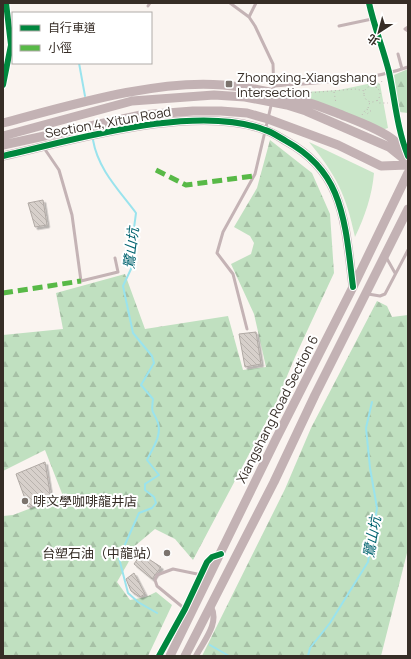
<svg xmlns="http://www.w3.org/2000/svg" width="411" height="659" viewBox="0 0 411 659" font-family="Manrope,'Noto Sans TC',sans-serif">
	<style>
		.green { fill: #cae6c9 }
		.forest { fill: url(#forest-firs) }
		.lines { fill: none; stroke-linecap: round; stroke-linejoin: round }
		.stream { stroke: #9ae3ed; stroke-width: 2 }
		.building { fill: url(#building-back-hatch); stroke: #b0a9a4; filter: url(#shadow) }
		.path { stroke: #beb3b3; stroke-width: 1; stroke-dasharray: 1 3; stroke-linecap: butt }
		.lane { stroke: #c4b3b5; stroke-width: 3 }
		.street { stroke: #c4b3b5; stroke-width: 6 }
		.secondary { stroke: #c3b2b4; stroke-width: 9 }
		.quiet { stroke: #58b947; stroke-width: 5; stroke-dasharray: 10 5; stroke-linecap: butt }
		.cycleway-casing { stroke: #fff; stroke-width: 8 }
		.cycleway { stroke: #00873e; stroke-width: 6 }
		.poi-dot { fill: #7b736d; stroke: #fff; stroke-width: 1.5 }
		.labels { text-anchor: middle; stroke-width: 4; stroke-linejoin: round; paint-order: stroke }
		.poi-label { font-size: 13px; fill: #362d26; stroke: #fff; text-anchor: start }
		.street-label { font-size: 13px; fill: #362d26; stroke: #fff }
		.water-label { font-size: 14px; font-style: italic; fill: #01636f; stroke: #fff }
	</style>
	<defs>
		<pattern id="forest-firs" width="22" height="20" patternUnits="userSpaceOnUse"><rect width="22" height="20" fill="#c0e0c0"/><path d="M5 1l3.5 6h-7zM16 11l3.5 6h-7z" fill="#a6c0a5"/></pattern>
		<pattern id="building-back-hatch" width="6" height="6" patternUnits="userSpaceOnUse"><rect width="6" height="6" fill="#d7d0cb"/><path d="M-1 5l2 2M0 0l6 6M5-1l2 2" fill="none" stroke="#b9b3ae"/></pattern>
		<filter id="shadow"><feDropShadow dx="2.5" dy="2.5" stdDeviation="0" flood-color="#0004"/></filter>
	</defs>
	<rect width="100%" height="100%" fill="#faf4f0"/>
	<path class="green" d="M377,82L380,84L388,128L382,130L287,93L339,90Z
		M309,142L374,173C372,196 365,216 355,237C346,195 337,176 309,142Z"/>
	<path class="forest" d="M408,69V113L399,112L394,75Z
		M270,140L312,173L330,214L334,273L295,357L275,405L193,560L175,539L155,529L136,545L128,563L117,582L130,600L146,597L156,592L172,605L148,656H3V516L13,515L63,496L45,450L3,471V335L63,329L56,293L125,274L145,329L228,316L243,370L266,367L254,314L231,264L251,254L254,243L250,236L234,227L257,188Z
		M377,301L387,306L392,317L408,315V549L381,656H202L285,489L311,428Z"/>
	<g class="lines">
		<path class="stream" d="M79,63L85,96
			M93,140C98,169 118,189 136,213L132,243L131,269L123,286L133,333L152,356L154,363L141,385L153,399C151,416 153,409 158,423C162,436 152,449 147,460L159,475L145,484V490L154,497L156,503L152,508L139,513L119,558L128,593L138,602L157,613
			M210,645L229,656
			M308,656L310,648L330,623L368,562L377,508L370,468L366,428L372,402"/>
	</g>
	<path class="building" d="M43,200L47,225L35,227L28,203Z
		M256,332L261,364L245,367L239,334Z
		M45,462L51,499L28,507L16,474Z
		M141,554L161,567L152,579L134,564Z
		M134,573L145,594L140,597L131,591L126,579Z"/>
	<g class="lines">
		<path class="path" d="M364 94a8 8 0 1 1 16 0a8 8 0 1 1-16 0Z
			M376,88L383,80
			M334,92L336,103
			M307,93L355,89L365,91
			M377,100L379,103H388
			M368,108L370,102
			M362,115L366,109L371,111L367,114L365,112"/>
		<path class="lane" d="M230,3L249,17L255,26L273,64L274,93L255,174L223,232L217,253L233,274L247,329
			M148,6L150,3
			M249,17L256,3
			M339,26L372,19
			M408,27L405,29L408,31
			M398,54L402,69
			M274,86C315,83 370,81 408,67
			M44,148L59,170L72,215L81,281L118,272L115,258
			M386,257L395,273
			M368,294L380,296L385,294L408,250
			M185,609L157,586L155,580L157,575L173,569L202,575"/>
		<path class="street" d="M369,3C374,27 383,49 389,72C395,98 396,126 406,151
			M3,85L11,45L6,3
			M159,656L185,609L207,562L212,557L221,554
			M196,656C203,642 220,623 211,607"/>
		<path class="secondary" d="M3,123C68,106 156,79 223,85C262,88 300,98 337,113C354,120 383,130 396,142C401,147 404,154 408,160
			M3,136L132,101L214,95L245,97L287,105L306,111L389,147L404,159
			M3,145L141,115L193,111H221L247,113L268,119L338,145L381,166L408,165
			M3,156C74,140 196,103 265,130C272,132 279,137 286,141C308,153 325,169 335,193C347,222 349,256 353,287
			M170,656L276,439L353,287L408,173
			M185,656L274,482L315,395L408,209"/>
		<path class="quiet" d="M156,170L186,185L254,176
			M3,293L81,281"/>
		<g class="cycleway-casing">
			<path id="cycleway" d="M369,3C374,26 383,48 389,72C395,100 397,129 408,156
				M3,85L11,45L6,3
				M3,156C74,140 196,103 265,130C272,132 279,137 286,141C308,153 325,169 335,193C347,222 349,256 353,287
				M159,656L185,609L207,562L212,557L221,554"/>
		</g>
		<use href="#cycleway" class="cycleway"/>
	</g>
	<g class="poi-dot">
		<rect x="225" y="80" width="8" height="8" rx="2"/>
		<circle cx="25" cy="501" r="4"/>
		<circle cx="167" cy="553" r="4"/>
	</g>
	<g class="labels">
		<g class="poi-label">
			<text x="237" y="82">Zhongxing-Xiangshang<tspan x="237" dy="15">Intersection</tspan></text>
			<text x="33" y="506">啡文學咖啡龍井店</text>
			<text x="159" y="558" text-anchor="end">台塑石油（中龍站）</text>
		</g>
		<g class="street-label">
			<text transform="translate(108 122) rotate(-10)" y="5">Section 4, Xitun Road</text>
			<text transform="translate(277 409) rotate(-63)" y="5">Xiangshang Road Section 6</text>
		</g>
		<g class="water-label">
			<text transform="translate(131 248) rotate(-83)" y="5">鷺山坑</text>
			<text transform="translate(372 537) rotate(-80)" y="5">鷺山坑</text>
		</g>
	</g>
	<rect width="411" height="659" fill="none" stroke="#362d26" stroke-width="8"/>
	<rect x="12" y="12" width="140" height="52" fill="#ffffff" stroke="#afaba8"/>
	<rect x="20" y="25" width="20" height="6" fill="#00873e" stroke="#afaba8"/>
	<text x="48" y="32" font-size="12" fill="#362d26">自行車道</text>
	<rect x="20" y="45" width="20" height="6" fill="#58b947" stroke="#afaba8"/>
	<text x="48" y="52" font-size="12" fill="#362d26">小徑</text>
	<g transform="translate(379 32) rotate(216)" stroke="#ffffff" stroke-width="3" paint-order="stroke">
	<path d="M0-3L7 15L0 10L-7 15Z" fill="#362d26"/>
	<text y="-6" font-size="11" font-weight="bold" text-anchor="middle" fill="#362d26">北</text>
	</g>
</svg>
